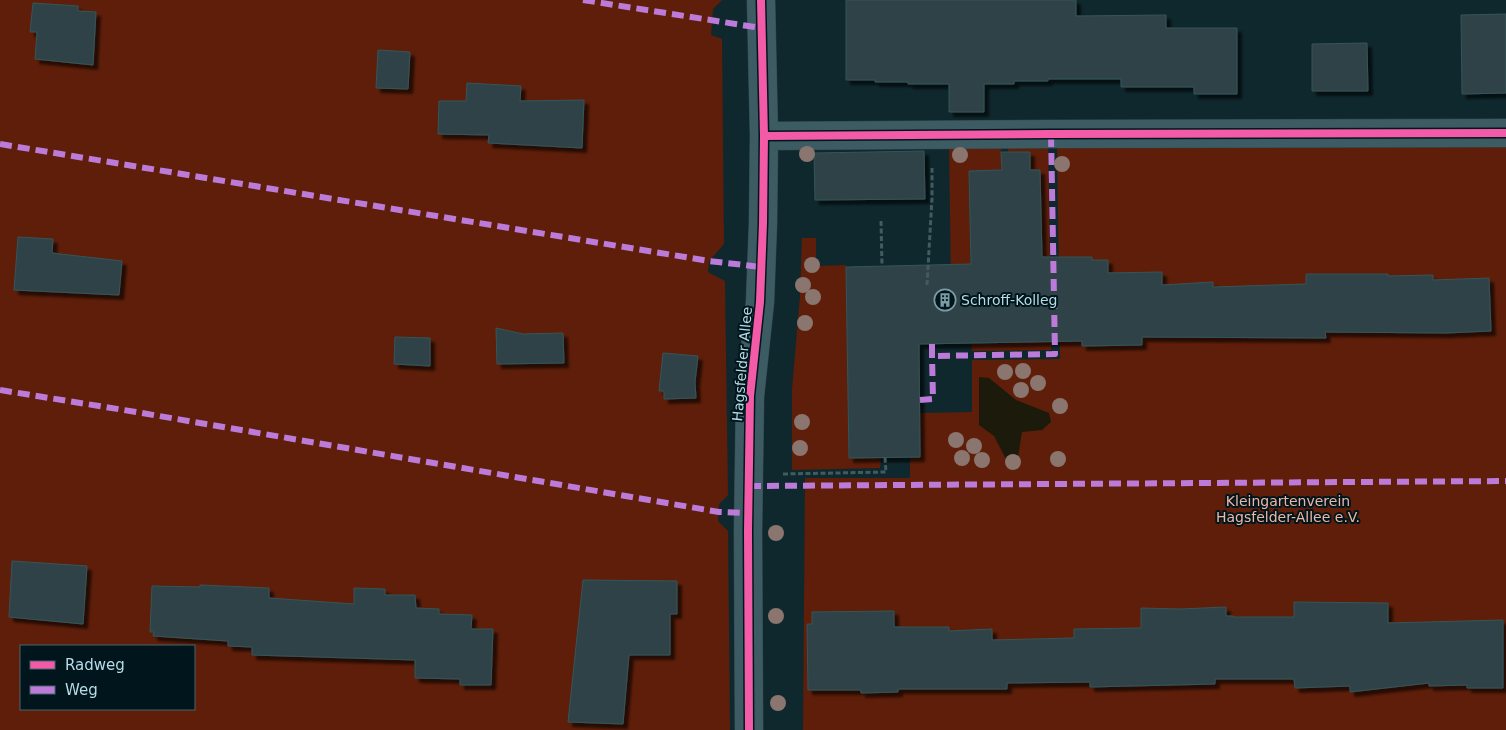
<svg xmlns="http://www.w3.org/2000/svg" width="1506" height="730" viewBox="0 0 1506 730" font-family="'DejaVu Sans',sans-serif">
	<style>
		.green { fill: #5e1e09; fill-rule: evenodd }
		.water { fill: #1b1a0b }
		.building { fill: #2d4346; stroke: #355559; filter: url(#shadow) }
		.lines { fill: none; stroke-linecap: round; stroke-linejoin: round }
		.minor-casing { stroke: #32454b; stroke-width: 29 }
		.path { stroke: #425b61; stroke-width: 3; stroke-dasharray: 5 2.5; stroke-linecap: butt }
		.minor { stroke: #3d5b63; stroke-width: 28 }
		.quiet { stroke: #bd7bd9; stroke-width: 6; stroke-dasharray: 12 6; stroke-linecap: butt }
		.cycleway-casing { stroke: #00161c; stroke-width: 11 }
		.cycleway { stroke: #f35aa7; stroke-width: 8 }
		.tree { fill: #8a766f }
		.labels { text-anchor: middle; stroke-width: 4; stroke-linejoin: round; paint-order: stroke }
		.poi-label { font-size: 14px; fill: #b7dbe6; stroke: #00161c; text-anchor: start }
		.street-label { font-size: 14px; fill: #b7dbe6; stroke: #00161c }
		.park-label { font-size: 14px; fill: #eeb6a5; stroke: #00161c }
	</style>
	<defs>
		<filter id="shadow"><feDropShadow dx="4.5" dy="4.5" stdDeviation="1" flood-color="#0009"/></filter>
	</defs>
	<rect width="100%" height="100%" fill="#0f282d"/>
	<path class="green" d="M0,0H722L713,9L711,35L722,39L724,244L709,261L708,272L725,281L728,495L719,504L718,521L728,531L730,730H0ZM21,646H194V709H21Z
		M1008,143H1048L1051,350L972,351L971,344L1043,342L1040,170H1030L1008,152Z
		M1057,143L1506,144V730H803L805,478H910V457H920V413L972,412V360L1060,359Z
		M1001,144L1002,170L969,171L971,284H951L949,145Z
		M802,238H816V266L846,265L849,458H881L880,468L792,470V389L800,296Z"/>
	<path class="water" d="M979,377L989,378L1016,400L1049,413L1051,422L1042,430L1022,432L1018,457L1006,459L994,436L979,425Z"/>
	<path class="building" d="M846,0H1076V16L1166,15V28H1237V94H1194V87H1121V79H1048V81H1014V84H984V112H949V84H908V82H875V80H846Z
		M33,3L78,6V11L96,12L93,65L35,59L37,32H30Z
		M1506,14V93L1462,94L1461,15Z
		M1367,43L1368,91H1312V44Z
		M378,50L410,52L408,89L376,88Z
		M467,83L521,86L520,101L584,100L582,148L488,143L489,135L438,134L439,101H466Z
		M924,151L925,199L815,200L814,153Z
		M1001,152H1030V170H1040L1042,257H1092V260H1108V273L1162,272V285L1213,282V287L1306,284V274H1388V276L1433,275V280L1489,278L1491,331L1446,333L1325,332L1326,338L1142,337V345L1082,346V341L919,344L920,457L849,458L846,267L971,264L969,171L1002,170Z
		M18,237L53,239L52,253L122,261L119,295L14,290Z
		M496,328L523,334L563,333L564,363L497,364Z
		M395,337L430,338V366L394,364Z
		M663,353L698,356L695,382L696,398L664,399V391H659Z
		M12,561L87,566L83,624L9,617Z
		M583,580L677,581V614H670V655H629L623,724L568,722Z
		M200,585L269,588V598L354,604V588L385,589V595H415L416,608L439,609V614L472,615L471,629H493L491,685H460V679L415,678V660L252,655V647L228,646V641L153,636L154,632H150L152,586L200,587Z
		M1294,602L1388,603V623L1503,620V688H1467V685L1429,686V683L1350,692V686L1295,688L1294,679H1215V684L1090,687V682L1007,683V689H898V692L861,693V690H808L807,624H812V612L894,611V627H949V631L992,629V640L1074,638V629L1141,628V608L1180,609L1226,607V616H1233V617H1294Z"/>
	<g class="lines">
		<g class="minor-casing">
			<path id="minor" d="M764,136L1051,134L1506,133
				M749,730L748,531L750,396L760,302L763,223L764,136L761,0"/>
		</g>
		<path class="path" d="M881,221L882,266
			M927,285L932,198V168
			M783,474L886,472L885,458"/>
		<use href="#minor" class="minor"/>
		<path class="quiet" d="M583,0L761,28
			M0,144L709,261L761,267
			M932,344V356L1055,354L1051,134
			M0,390L136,412L719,512L749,513
			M920,400L933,399L932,356
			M749,486L1506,481"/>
		<g class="cycleway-casing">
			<path id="cycleway" d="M764,136L1051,134L1506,133
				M749,730L748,531L750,396L760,302L763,223L764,136L761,0"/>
		</g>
		<use href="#cycleway" class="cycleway"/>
	</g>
	<g class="tree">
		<circle cx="807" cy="154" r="8"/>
		<circle cx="960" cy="155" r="8"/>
		<circle cx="1062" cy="164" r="8"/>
		<circle cx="812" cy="265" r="8"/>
		<circle cx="803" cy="285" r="8"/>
		<circle cx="813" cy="297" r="8"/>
		<circle cx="805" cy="323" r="8"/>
		<circle cx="1023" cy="371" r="8"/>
		<circle cx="1005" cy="372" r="8"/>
		<circle cx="1038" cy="383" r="8"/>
		<circle cx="1021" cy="390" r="8"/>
		<circle cx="1060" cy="406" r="8"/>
		<circle cx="802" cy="422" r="8"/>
		<circle cx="956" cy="440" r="8"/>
		<circle cx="974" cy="446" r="8"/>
		<circle cx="800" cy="448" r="8"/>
		<circle cx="962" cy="458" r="8"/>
		<circle cx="1058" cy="459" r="8"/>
		<circle cx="982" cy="460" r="8"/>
		<circle cx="1013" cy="462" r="8"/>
		<circle cx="776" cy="533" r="8"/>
		<circle cx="776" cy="616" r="8"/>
		<circle cx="778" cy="703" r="8"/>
	</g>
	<defs>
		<g id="building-ring" transform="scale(1.125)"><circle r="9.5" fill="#00161c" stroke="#7c9ca5" stroke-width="1.5"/><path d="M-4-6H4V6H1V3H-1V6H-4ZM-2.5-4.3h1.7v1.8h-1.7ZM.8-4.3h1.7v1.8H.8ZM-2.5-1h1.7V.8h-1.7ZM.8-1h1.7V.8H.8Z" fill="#7c9ca5"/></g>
	</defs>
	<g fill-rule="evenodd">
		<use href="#building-ring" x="945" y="300"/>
	</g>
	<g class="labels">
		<g class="poi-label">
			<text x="961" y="305">Schroff-Kolleg</text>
		</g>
		<g class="street-label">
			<text transform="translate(742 364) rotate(-85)" y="5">Hagsfelder Allee</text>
		</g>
		<g class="park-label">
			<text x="1288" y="506">Kleingartenverein<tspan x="1288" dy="16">Hagsfelder-Allee e.V.</tspan></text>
		</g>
	</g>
	<rect x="20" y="645" width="175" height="65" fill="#00161c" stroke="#49656d"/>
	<rect x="30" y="661" width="25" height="8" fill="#f35aa7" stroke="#49656d"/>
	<text x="65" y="670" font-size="15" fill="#b7dbe6">Radweg</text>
	<rect x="30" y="686" width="25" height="8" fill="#bd7bd9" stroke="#49656d"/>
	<text x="65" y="695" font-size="15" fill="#b7dbe6">Weg</text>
</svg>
